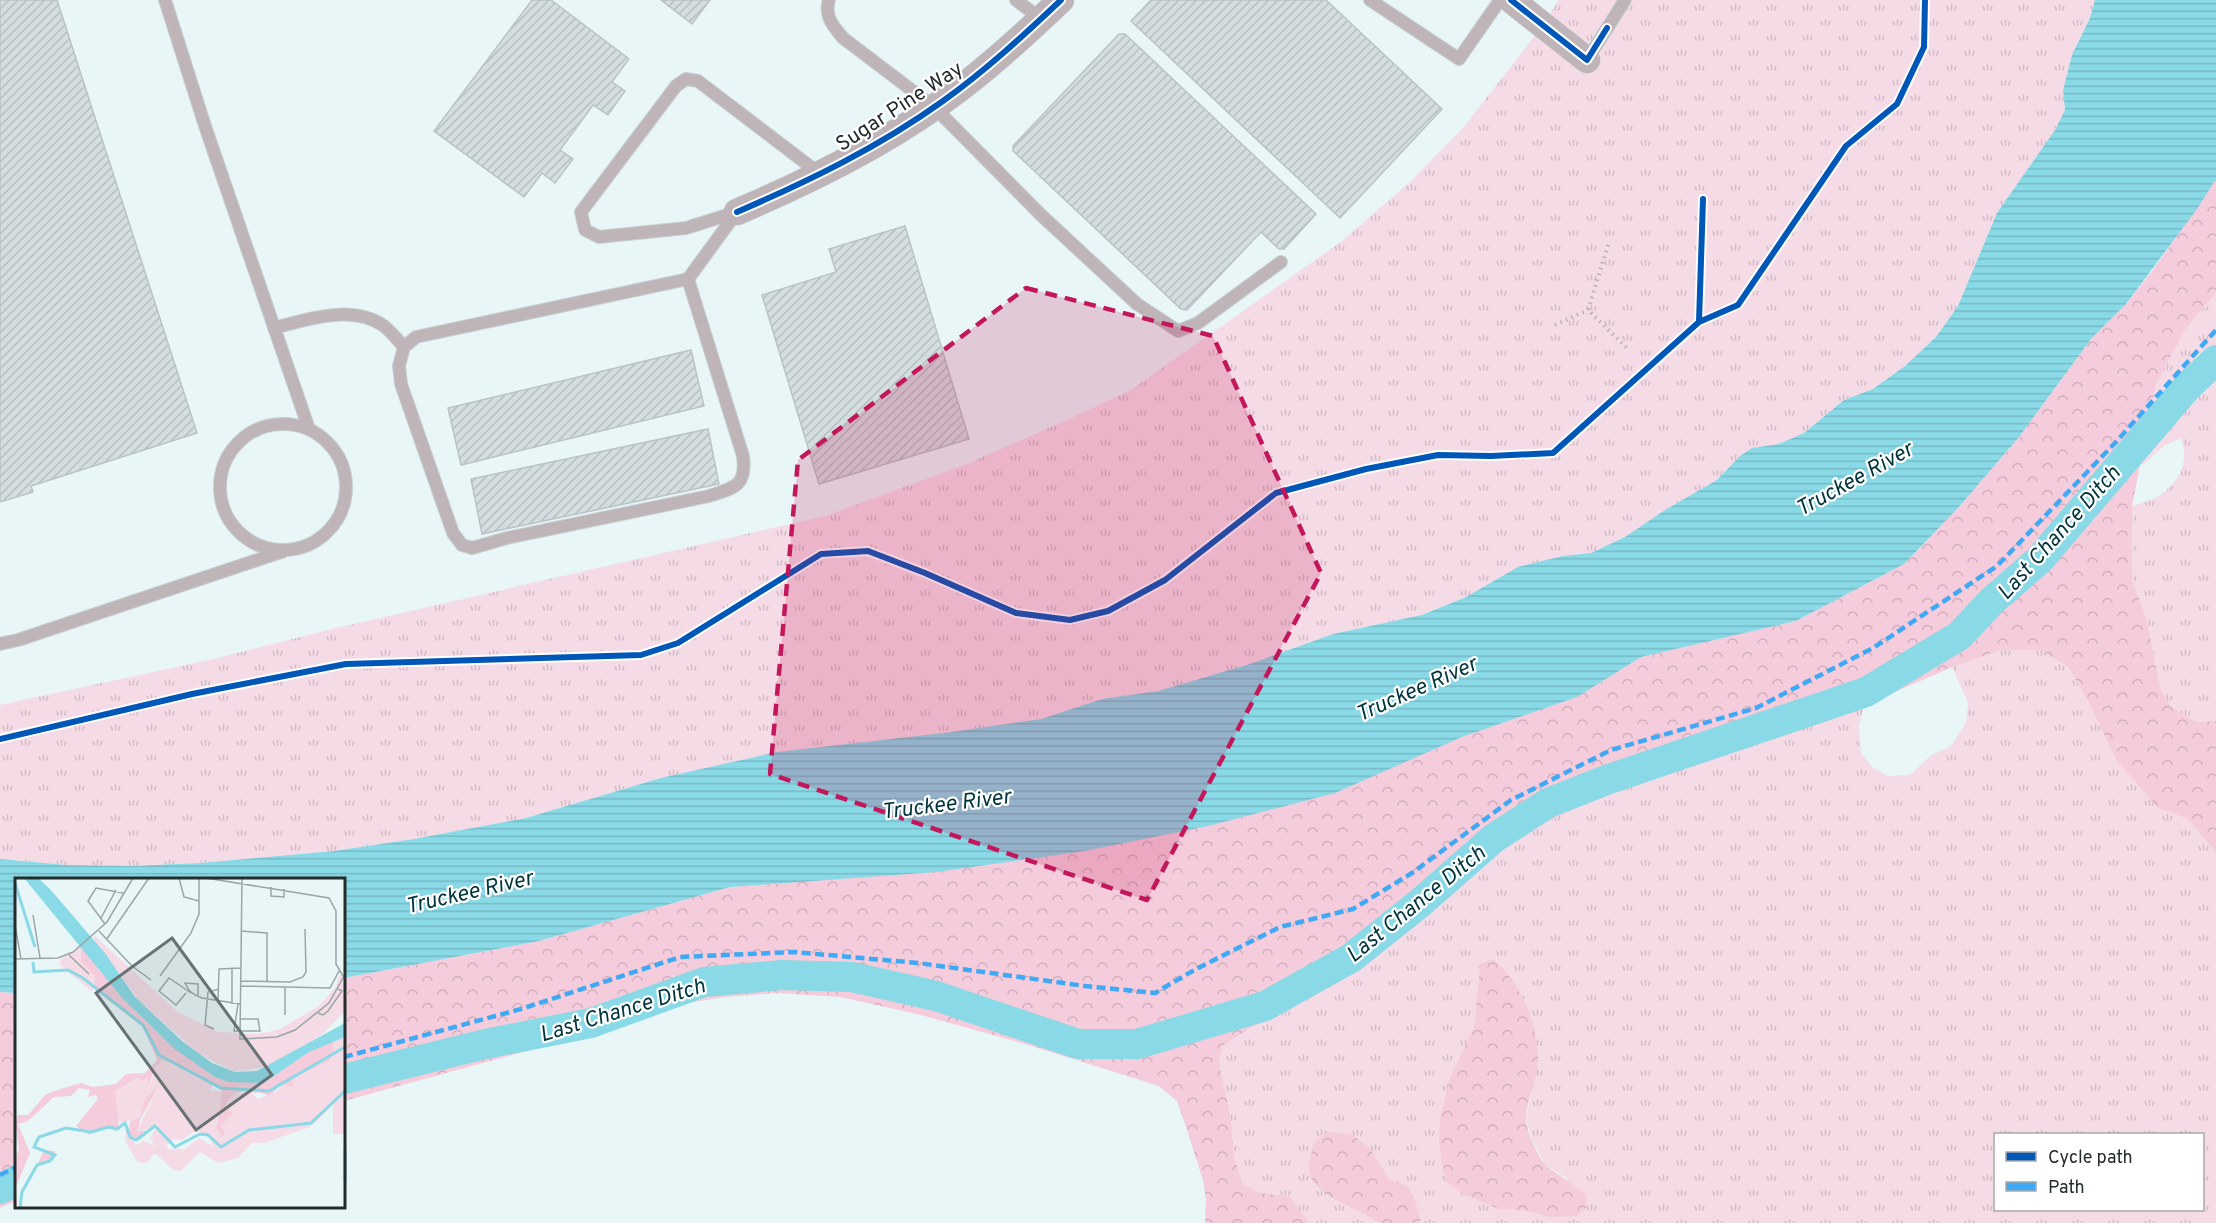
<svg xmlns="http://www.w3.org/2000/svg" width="2216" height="1223" viewBox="0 0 2216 1223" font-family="Overpass,sans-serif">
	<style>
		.grass { fill: url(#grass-tufts); fill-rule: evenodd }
		.forest { fill: url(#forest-crowns) }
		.water { fill: url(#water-rules) }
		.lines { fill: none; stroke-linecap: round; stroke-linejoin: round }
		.canal { stroke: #89d9e6; stroke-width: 30 }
		.building { fill: url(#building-hatch); stroke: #b9c3c5; stroke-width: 1.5 }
		.lane-casing { stroke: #c7d1d2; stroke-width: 14 }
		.street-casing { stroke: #c7d1d2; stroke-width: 27 }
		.path { stroke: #b7b4b7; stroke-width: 4; stroke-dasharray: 1.5 4.5; stroke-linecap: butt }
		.lane { stroke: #bfb5b9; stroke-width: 12 }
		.street { stroke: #bfb5b9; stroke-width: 26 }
		.quiet { stroke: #3fa9f5; stroke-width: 4.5; stroke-dasharray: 9 4.5; stroke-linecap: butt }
		.cycleway-casing { stroke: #fff; stroke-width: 10 }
		.cycleway { stroke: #0057b8; stroke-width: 6 }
		.marked { fill: #c2185b; fill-opacity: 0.2; stroke: #c2185b; stroke-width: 4.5; stroke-dasharray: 12 8; stroke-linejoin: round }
		.labels { text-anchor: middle; stroke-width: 4.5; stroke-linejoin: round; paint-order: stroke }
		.street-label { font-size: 21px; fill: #232b2d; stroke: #fff }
		.water-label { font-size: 22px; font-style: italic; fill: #00353d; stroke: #fff }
		.inset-river { fill: none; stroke: #89d9e6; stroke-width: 3 }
		.inset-road { fill: none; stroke: #9aa5a7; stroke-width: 1.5 }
		.view { fill: #687274; fill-opacity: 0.15; stroke: #687274; stroke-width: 3 }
		.inset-edge { fill: none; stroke: #232b2d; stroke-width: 3 }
	</style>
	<defs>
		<pattern id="grass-tufts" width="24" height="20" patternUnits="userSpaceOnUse" patternTransform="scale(1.5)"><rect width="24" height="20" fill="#f5dbe5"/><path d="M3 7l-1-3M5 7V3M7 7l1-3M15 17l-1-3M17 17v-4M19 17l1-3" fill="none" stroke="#d2bcc5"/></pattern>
		<pattern id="forest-crowns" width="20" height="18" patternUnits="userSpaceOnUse" patternTransform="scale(1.5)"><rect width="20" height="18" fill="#f4ccdb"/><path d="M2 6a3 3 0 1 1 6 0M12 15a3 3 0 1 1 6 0" fill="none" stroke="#d1afbc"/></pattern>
		<pattern id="water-rules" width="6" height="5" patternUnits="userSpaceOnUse" patternTransform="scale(1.5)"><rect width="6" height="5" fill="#89d9e6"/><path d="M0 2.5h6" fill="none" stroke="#76bac6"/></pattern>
		<pattern id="building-hatch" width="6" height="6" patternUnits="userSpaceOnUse" patternTransform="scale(1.5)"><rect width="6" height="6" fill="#d4dee0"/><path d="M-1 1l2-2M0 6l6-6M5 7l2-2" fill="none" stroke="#b6bfc0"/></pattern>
	</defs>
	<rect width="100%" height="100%" fill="#e9f6f8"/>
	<path class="grass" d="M1559,0H2095L2090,18L2072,55L2063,90L2065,110L2055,130L1997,213L1958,306L1936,337L1905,366L1873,389L1844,400L1804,433L1779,444L1752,448L1740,456L1717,480L1665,510L1625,537L1591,553L1563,556L1422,615L1333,634L1250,664L1158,691L1102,699L1041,719L661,778L526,818L414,839L334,851L201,863L133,866L66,865L0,859V705L209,660L336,628L825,516L967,464L1069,419L1131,390L1342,241L1410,182L1463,128L1536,34Z
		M2216,293V721L2196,722L2170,707L2160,688L2147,620L2132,580V506C2141,503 2152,501 2159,496C2181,481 2189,462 2181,438L2164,446L2141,466L2156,384L2186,328Z
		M2000,649L2041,650L2068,667L2089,703L2116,760L2158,808L2188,819L2216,853V1223H1418L1421,1220L1416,1203L1408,1186L1389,1179L1371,1150L1313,1144C1312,1152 1307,1164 1309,1172C1315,1201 1358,1206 1378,1223H1307V1219L1289,1196L1261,1193L1243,1184L1234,1157L1231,1119L1219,1063L1222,1046L1276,1013L1352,975L1504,848L1541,825L1580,806L1696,760L1840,716L1864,705L1859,727L1861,753L1872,767L1888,776L1910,775L1930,756L1951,746L1966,723L1968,703L1952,667ZM1480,964L1538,1062L1526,1118L1532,1140L1545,1164L1567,1179L1550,1217L1522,1210L1499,1209L1464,1050L1474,1027ZM1996,1134H2202V1210H1996Z"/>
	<path class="forest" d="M2216,179V293L2186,328L2156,384L2132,506V580L2147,620L2160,688L2170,706L2196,722L2216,721V853L2188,819L2158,808L2116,760L2089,703L2068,667L2041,650H2000L1952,667L1840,716L1696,760L1580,806L1541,825L1504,848L1352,975L1276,1013L1222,1046L1219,1063L1231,1119L1234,1157L1243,1184L1261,1193L1289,1196L1307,1219V1223H1205L1206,1200L1203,1180L1187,1130L1177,1101L1159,1086L1025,1044L921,1015L840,997L776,993L725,997L668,1006L567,1040L344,1101V978L539,941L730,887L817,880L1462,737L1577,697L1641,657L1796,621L1904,564L1958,508L2019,437L2091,339L2126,304L2158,263Z
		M1493,959C1521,983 1539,1025 1538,1062C1537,1081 1527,1099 1526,1117C1525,1128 1537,1155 1545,1164C1552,1171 1576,1186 1586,1194L1587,1207L1577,1216L1550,1217L1522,1210L1499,1209L1463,1194L1445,1180L1439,1142L1440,1118L1450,1078L1474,1027L1480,964Z
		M0,992L16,993V1201L0,1208Z
		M1327,1132L1352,1134L1371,1150L1389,1179L1408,1186L1416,1203L1421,1220L1418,1223H1378C1359,1207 1314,1199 1309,1172C1307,1164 1312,1152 1313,1144Z"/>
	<path class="water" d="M2095,0H2216V179L2197,209L2126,304L2091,339L2019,437L1958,508L1904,564L1796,621L1641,657L1577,697L1462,737L1335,793L1208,826L1085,851L936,872L730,887L539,941L344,978V880H16V993L0,992V859L66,865L133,866L201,863L334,851L414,839L526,818L661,778L777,752L944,733L1041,719L1102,699L1158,691L1250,664L1333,634L1422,615L1466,597L1518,567L1563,556L1591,553L1625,537L1665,510L1717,480L1740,456L1752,448L1779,444L1804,433L1844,400L1873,389L1905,366L1936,337L1958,306L1997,213L2055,130L2065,110L2063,90L2072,55L2090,18Z"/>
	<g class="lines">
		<path class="canal" d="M344,1079L485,1044L591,1023L704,982L782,975L852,977L936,996L1078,1044H1137L1265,1006L1351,958L1420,903L1494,838L1548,803L1609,779L1866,692L1959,636L1992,601L2040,559L2187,387L2216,360
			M0,1189L16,1181"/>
	</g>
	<path class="building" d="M0,0H57L197,433L31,486L33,492L0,502Z
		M532,0H551L629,59L612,82L625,91L608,115L593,105L560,150L573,159L555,183L542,173L524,197L434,131Z
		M661,0H710L692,24Z
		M1151,0H1326L1442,109L1340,218L1131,21Z
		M1119,34H1125L1316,214L1284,249H1279L1261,232L1187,310L1181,309L1013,151V146Z
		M905,226L969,439L819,484L762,295L836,272L829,249Z
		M691,350L704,406L461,465L448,408Z
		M708,429L719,484L482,534L471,479Z"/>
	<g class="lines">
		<g class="lane-casing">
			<path id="lane" d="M165,0L205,126L309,429
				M829,0C824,16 833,26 843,38L934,107L1041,215L1137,304L1178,331L1198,323L1281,262
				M1016,0L1041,19
				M1370,0L1459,59L1500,0
				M1587,60L1625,0
				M737,212L686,228L599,237L585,230L581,212L676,86L686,79L698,81L820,174
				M688,279L743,456C747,486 734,488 709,496L507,538L472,548L462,545L453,533L401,384L399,366L404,347L416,337L688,279L737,212
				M274,328C308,319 352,304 384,326C391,332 398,340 404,347
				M220 487a63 63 0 1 1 126 0a63 63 0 1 1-126 0Z
				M0,644L18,640L284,551"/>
		</g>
		<g class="street-casing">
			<path id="street" d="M1511,0L1587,60
				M737,212C809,181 879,147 943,101C985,71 1023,36 1061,0"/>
		</g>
		<path class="path" d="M1608,245L1588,310L1628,349
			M1555,325L1588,310"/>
		<use href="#lane" class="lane"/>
		<use href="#street" class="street"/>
		<path class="quiet" d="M344,1057L521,1009L680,957L794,952L918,963L1085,986L1155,993L1196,969L1280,927L1353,909L1412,873L1511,800L1611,750L1756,708L1873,648L1997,566L2115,443L2216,330
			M0,1175L16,1167"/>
		<g class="cycleway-casing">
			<path id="cycleway" d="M1511,0L1587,60L1607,28
				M737,212C809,181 879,147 943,101C985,71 1023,36 1061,0
				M1699,322L1703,199
				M0,739L192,694L346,664L641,655L678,643L821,554L868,551L925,573L1016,613L1070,620L1108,611L1165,580L1276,493L1366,469L1438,455L1491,456L1553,453L1699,322L1738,305L1846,146L1897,104L1924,47L1925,0"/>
		</g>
		<use href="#cycleway" class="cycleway"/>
	</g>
	<path class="marked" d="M1026,288L1213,336L1321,573L1147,900L770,774L798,460Z"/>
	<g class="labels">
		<g class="street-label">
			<text transform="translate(899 106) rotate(-33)" y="7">Sugar Pine Way</text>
		</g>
		<g class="water-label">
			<text transform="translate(1854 478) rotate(-29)" y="8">Truckee River</text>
			<text transform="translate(2058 532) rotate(-48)" y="8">Last Chance Ditch</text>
			<text transform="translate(1416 688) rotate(-24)" y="8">Truckee River</text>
			<text transform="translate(946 803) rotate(-7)" y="8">Truckee River</text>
			<text transform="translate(469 891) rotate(-13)" y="8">Truckee River</text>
			<text transform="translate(1415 903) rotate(-39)" y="8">Last Chance Ditch</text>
			<text transform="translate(622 1009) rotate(-17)" y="8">Last Chance Ditch</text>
		</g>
	</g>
	<g transform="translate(15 878)">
		<rect width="330" height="330" fill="#e9f6f8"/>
		<path d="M80,58L163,134L203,154L244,156L265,151L304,128L321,109L324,97L329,96L330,133L308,156L256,188L220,194L183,175L124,123L78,60ZM66,69L93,101L76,113L45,87V82ZM330,159V256H318V227L295,249L249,265H237L223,280L203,285L185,274L166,293L158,292L140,275L132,285L122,284L110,262L111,249L121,267L130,263L140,268L135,260L144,246L125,254L123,251L144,207L130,220L125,239L105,245L100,239V213L123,200L129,202L131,199L136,204L140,190L148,182L187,199L198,207L195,213H207L201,247L208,259L205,248L217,234L211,226L217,218L241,210L247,215H236L243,221L261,214L267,207L274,208L277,200L288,193L316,181L318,163ZM180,253L192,256L199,269L184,260L169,272L162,270L158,279L161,270L154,272L151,265L155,266L159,261L167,262Z" fill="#f5dbe5" fill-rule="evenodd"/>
		<path d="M66,69L108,121L145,157L200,199L249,205L294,174L318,163V177L314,183L277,200L278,208L267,207L254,218L235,210L217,218L211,226L218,236L206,247L210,257L207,259L201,250L207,213L176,192L148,182L140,190L134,206L132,199L128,203L122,200L100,213L104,251L94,249L74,257L61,248L83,221L81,217L73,219L75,212L64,210L56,218L39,219L13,243L3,246L15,275L1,309L2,328L0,327V279L4,271L0,243L3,237H13L30,217L45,211L66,205L78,209L101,206L111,196L130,195L142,182L128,149L80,112V98L66,83ZM144,207L125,242L123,253H135L125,262L117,261L113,257L115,243L125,239L130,220ZM29,272L40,273L39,280L24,285L11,311Z" fill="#f4ccdb"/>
		<path d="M9,0H23L34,10L90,75L120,119L167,163L197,185L220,194L242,193L330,145V159L294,174L249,205L214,204L200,199L161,172L108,121Z" fill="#89d9e6"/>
		<path class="inset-river" d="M0,5L20,69M18,84L19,94L53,92L68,100L128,147L144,177L206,210L254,213L330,169M330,271V303M5,330L7,314L22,287L35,283L40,277L19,269L24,259L51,250L76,254L94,249L102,251L110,245L115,259L121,262L140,248L160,269L185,256L193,257L206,269L234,252L296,245L330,213"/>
		<path class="inset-road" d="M164,0L169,19L184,23M191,0L314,20L321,33V86L328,98M227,0L225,161L262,159L280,152L314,125L329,98M256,9V18L269,19V11M18,37L25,80M86,40L101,12M90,46L73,23L81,10L108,15M0,47L6,81M84,53L117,88L136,102M226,53L252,55V104M91,62L134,0M54,77L74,96M0,81L43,80L58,74L92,44L118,0M145,98L176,55L184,36V0M226,103L275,104L288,99L291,94L290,51M226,108L315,110L324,93M171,115L161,127L144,113L154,100L176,115M183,118V106L170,105L174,112L177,115L182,118H183L187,120L225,126M203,125L204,91L226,90M217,126V90M223,126L219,153H245L243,141H226M303,135L308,137L313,133L327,113L323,111M270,137V109M199,151L190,147L193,114L204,111"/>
		<path class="view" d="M157,60L257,197L181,252L81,115Z"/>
		<rect width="330" height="330" class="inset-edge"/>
	</g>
	<rect x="1994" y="1133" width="210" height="78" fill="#ffffff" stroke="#a7aaab" stroke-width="1.5"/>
	<rect x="2006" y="1152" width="30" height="9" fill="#0057b8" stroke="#a7aaab" stroke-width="1.5"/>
	<text x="2048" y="1163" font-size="18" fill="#232b2d">Cycle path</text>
	<rect x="2006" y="1182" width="30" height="9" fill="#3fa9f5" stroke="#a7aaab" stroke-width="1.5"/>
	<text x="2048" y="1193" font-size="18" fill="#232b2d">Path</text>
</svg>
